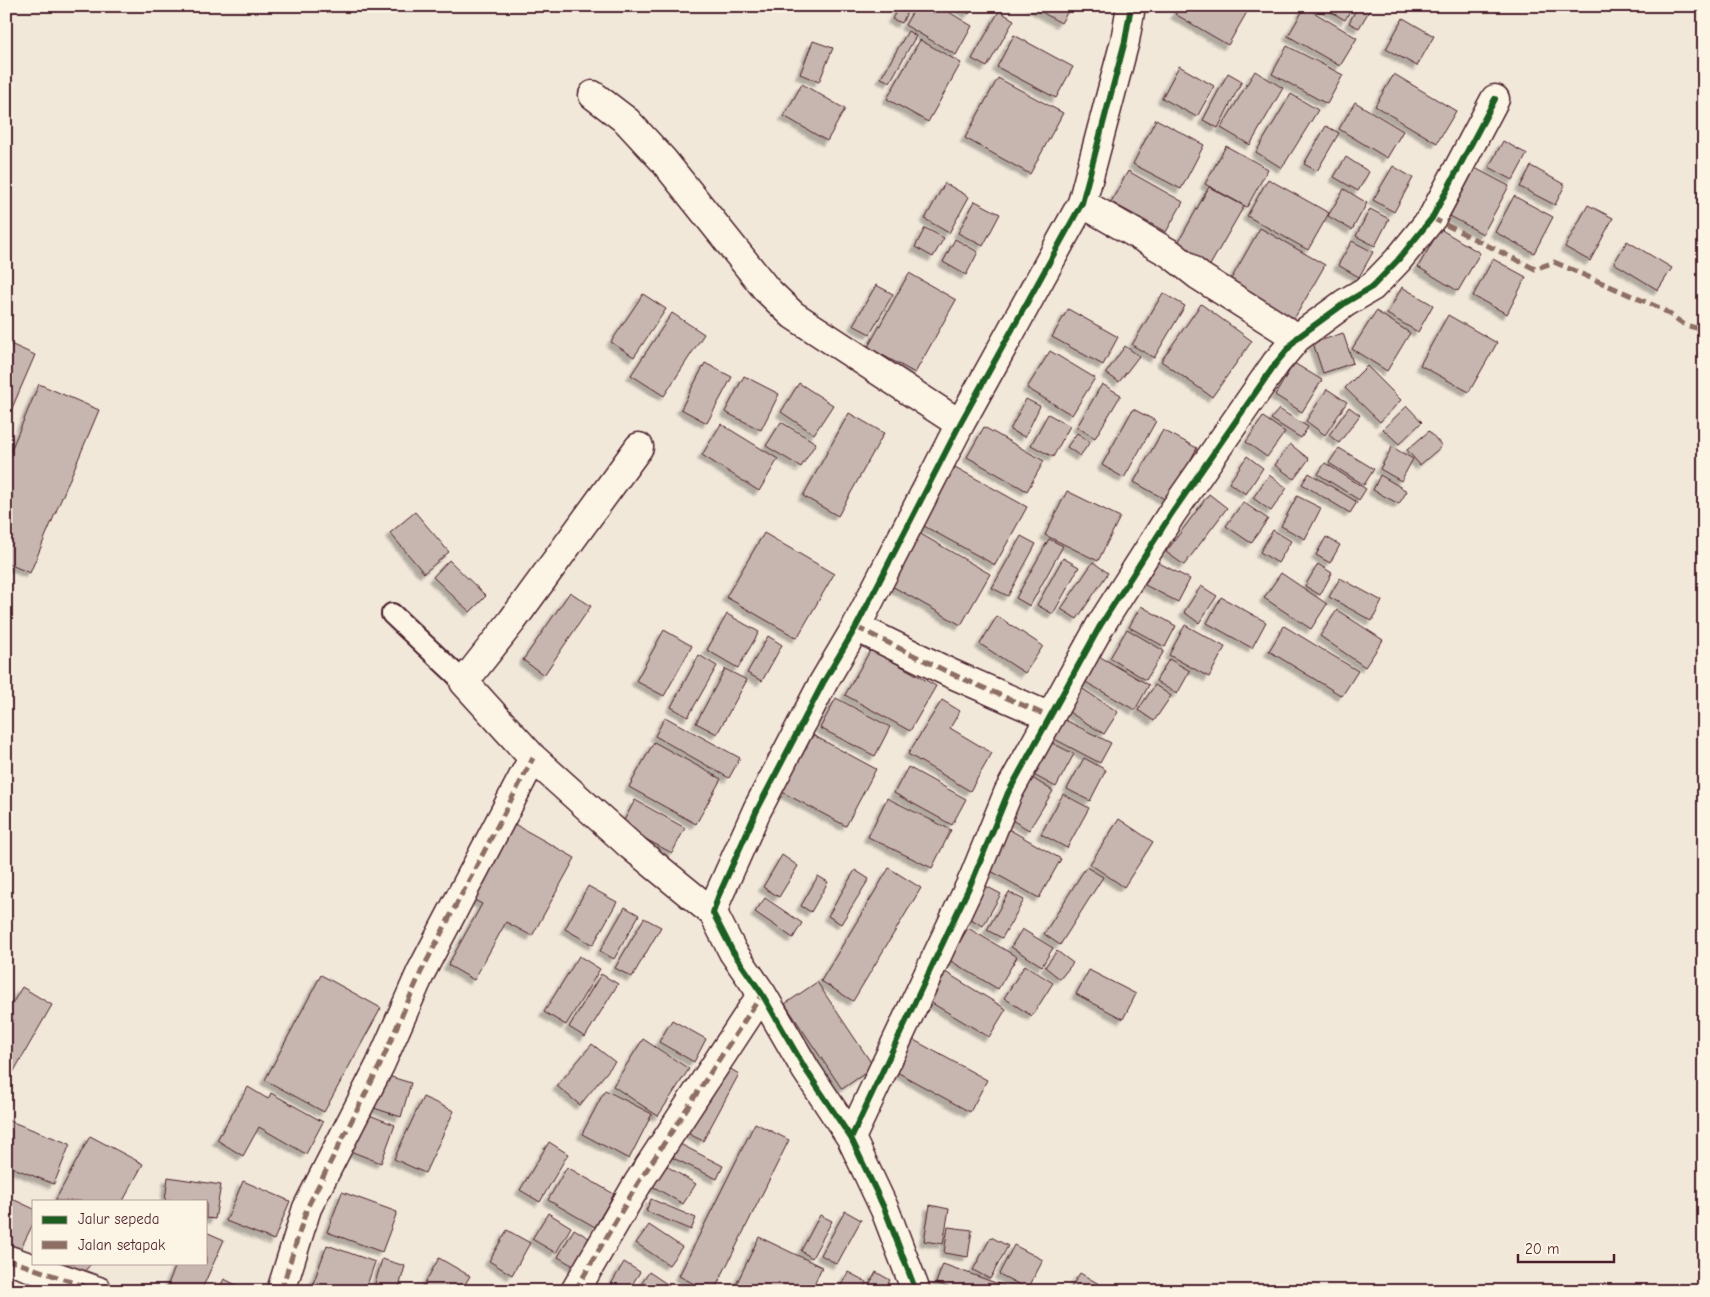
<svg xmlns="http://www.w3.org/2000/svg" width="1710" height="1297" viewBox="0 0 1710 1297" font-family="'Comic Neue',sans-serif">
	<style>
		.building { fill: #c7b6af; stroke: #4a1f2b; filter: url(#shadow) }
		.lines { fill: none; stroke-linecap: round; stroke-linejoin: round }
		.lane-casing { stroke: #4a1f2b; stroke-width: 24 }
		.street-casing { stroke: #4a1f2b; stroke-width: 31 }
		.lane { stroke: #fcf5e5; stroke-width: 20 }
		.street { stroke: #fcf5e5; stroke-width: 28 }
		.quiet { stroke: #8d6e63; stroke-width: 5; stroke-dasharray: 10 5; stroke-linecap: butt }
		.cycleway-casing { stroke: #fcf5e5; stroke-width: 9 }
		.cycleway { stroke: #1b5e20; stroke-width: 6 }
	</style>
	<defs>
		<filter id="shadow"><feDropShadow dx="-4.5" dy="4.5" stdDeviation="1" flood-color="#0004"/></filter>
	</defs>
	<rect width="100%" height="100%" fill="#f1e8da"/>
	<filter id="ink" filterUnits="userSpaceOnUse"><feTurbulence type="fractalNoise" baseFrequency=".02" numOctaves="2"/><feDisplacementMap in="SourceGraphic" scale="10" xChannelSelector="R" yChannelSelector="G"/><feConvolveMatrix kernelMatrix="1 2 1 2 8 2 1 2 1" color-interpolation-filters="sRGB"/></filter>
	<g filter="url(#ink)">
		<path class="building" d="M899,6H910L902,23L892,19Z
			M916,6H939L972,26L956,55L905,25Z
			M956,6H974L969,14Z
			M1031,6H1071L1061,23Z
			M1180,6H1237L1247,12L1228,45L1175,14Z
			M1321,6H1353L1345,20Z
			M1358,6H1372L1359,28L1349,23Z
			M1305,7L1357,38L1340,66L1288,36Z
			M999,11L1014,20L987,67L972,59Z
			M1403,18L1434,36L1417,66L1386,49Z
			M908,31L916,36L890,82L881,78Z
			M1014,35L1073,67L1056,98L997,67Z
			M920,40L961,63L928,122L887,99Z
			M813,41L833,48L819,82L800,74Z
			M1287,46L1343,75L1327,104L1272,74Z
			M1179,66L1214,86L1197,117L1162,98Z
			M1255,71L1283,88L1250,145L1221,128Z
			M1228,73L1242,81L1218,128L1203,120Z
			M1394,74L1456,111L1437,143L1375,106Z
			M998,78L1063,113L1030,174L965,138Z
			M802,84L845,109L827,141L784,116Z
			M1291,94L1318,110L1282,168L1256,152Z
			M1355,102L1403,131L1387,158L1339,129Z
			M1156,119L1204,145L1181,189L1133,164Z
			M1326,126L1339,133L1317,171L1304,164Z
			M1503,141L1527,154L1513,180L1489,167Z
			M1226,146L1268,169L1247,207L1205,184Z
			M1346,157L1369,172L1358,191L1334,177Z
			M1393,166L1413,178L1394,212L1373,200Z
			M1531,166L1565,185L1555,205L1520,187Z
			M1475,168L1509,186L1483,234L1450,216Z
			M1128,171L1183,202L1166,232L1111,202Z
			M1268,179L1329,213L1308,250L1247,216Z
			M945,183L969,197L949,233L925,219Z
			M1209,187L1244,206L1209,267L1175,248Z
			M1344,189L1367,203L1352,230L1328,216Z
			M1514,196L1553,217L1534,253L1495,232Z
			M975,201L1000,214L983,246L958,233Z
			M1588,205L1613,218L1590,261L1565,247Z
			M1370,209L1389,219L1375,246L1356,236Z
			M925,228L944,238L933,257L915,247Z
			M1260,228L1325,265L1294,319L1230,281Z
			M1440,229L1480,253L1458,291L1418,267Z
			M955,239L978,252L966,275L943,262Z
			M1352,241L1373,252L1359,277L1338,265Z
			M1627,241L1672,268L1658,290L1614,263Z
			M1493,259L1526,277L1507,314L1473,296Z
			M909,273L956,300L915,373L868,347Z
			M876,285L893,294L870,334L853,325Z
			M1402,287L1433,305L1418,332L1387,314Z
			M1163,293L1185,306L1154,358L1132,345Z
			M643,294L666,309L634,357L611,342Z
			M1201,304L1252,341L1212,397L1161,361Z
			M1068,309L1118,337L1103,365L1052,337Z
			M1376,311L1410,333L1387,371L1352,349Z
			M672,313L704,334L664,396L631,375Z
			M1448,315L1497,343L1469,392L1420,365Z
			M1343,333L1353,363L1323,373L1313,343Z
			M6,342L35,355L6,422Z
			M1125,346L1139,356L1119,382L1106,373Z
			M1050,351L1095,378L1072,415L1027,388Z
			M705,363L732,377L707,423L681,409Z
			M1294,363L1322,380L1302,412L1275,395Z
			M1367,366L1401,400L1380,422L1345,388Z
			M744,376L779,394L761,430L725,412Z
			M799,383L833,405L814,434L781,412Z
			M39,384L99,410L30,573L6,563V462Z
			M1102,384L1121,395L1095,438L1077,427Z
			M1327,389L1347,402L1325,435L1306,421Z
			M1026,399L1040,406L1025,437L1010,430Z
			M1407,406L1422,422L1399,444L1383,429Z
			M1349,407L1360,415L1339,443L1329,435Z
			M1133,409L1156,421L1124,478L1102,465Z
			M1279,409L1308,427L1301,438L1271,419Z
			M849,413L884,433L838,516L803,496Z
			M1048,414L1070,426L1053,457L1031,445Z
			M1263,417L1285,432L1267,457L1246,442Z
			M781,422L816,443L801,467L766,446Z
			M721,424L778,459L759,491L702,455Z
			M984,427L1044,461L1027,491L967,457Z
			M1163,430L1197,448L1168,501L1134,482Z
			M1429,431L1442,446L1420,465L1407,450Z
			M1077,433L1090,442L1080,456L1067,447Z
			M1290,444L1309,459L1294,479L1275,465Z
			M1392,447L1413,459L1401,481L1380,469Z
			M1339,448L1374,469L1364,485L1329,463Z
			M1247,456L1263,468L1246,494L1229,483Z
			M1325,463L1366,489L1359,500L1318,474Z
			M955,467L1027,507L995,565L922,525Z
			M1309,473L1357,502L1350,513L1302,484Z
			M1269,475L1287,488L1271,511L1253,498Z
			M1380,475L1407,491L1399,504L1373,490Z
			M1067,491L1120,517L1098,561L1045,535Z
			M1209,494L1227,508L1184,565L1166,552Z
			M1297,496L1321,508L1305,539L1281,526Z
			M1243,502L1268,519L1251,543L1226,526Z
			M415,512L449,552L424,573L390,533Z
			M912,529L990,574L961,625L883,581Z
			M1273,530L1291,541L1278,563L1260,552Z
			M764,533L834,574L797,638L726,597Z
			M1021,536L1036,544L1008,596L992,588Z
			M1326,537L1340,545L1330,563L1316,555Z
			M1049,539L1063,546L1030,606L1016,598Z
			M1063,558L1079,567L1053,614L1037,605Z
			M449,560L486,596L470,612L433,577Z
			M1093,562L1108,573L1077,619L1061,609Z
			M1157,562L1190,579L1178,602L1145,585Z
			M1318,564L1332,573L1320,595L1305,586Z
			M1281,573L1327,604L1311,629L1264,598Z
			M1340,578L1382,601L1372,621L1329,597Z
			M1201,586L1217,596L1199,623L1184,612Z
			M570,592L591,606L544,675L523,660Z
			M1221,597L1266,622L1252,648L1207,623Z
			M1141,606L1176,626L1165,647L1129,627Z
			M1337,610L1383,640L1365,667L1320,636Z
			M727,614L759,632L738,668L707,650Z
			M997,616L1043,646L1025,673L980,644Z
			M1185,625L1225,647L1209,677L1169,655Z
			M1284,626L1358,671L1342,696L1269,651Z
			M1127,629L1164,651L1146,680L1110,658Z
			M664,630L692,646L664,696L636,681Z
			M768,636L782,645L762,681L747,673Z
			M871,649L936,686L910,731L845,695Z
			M699,655L717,666L688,717L671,707Z
			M1097,655L1149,685L1135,710L1082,680Z
			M1169,659L1190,671L1177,694L1156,681Z
			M725,669L747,680L717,734L696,723Z
			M1075,684L1118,712L1104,734L1061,707Z
			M1155,685L1171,696L1154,721L1138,710Z
			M836,698L890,727L875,756L820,728Z
			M942,700L960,711L950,728L992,753L970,791L908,754Z
			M1055,715L1111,743L1100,763L1045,734Z
			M665,717L740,758L729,778L655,736Z
			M813,735L876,769L846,826L782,792Z
			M1048,741L1074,754L1056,787L1030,773Z
			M654,742L721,779L696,824L629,787Z
			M1084,758L1106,770L1090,801L1067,789Z
			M908,767L966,799L952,825L894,793Z
			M1029,776L1053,791L1029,830L1005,816Z
			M1063,794L1089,808L1067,848L1041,834Z
			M887,798L951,830L932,868L868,837Z
			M635,800L685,828L672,853L621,826Z
			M1119,819L1153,842L1124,887L1090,864Z
			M509,821L575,858L532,936L506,922L474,980L448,965L482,904L467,896Z
			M1005,827L1061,859L1039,898L982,866Z
			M782,855L798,866L779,897L763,887Z
			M1086,867L1103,877L1060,945L1044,934Z
			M889,868L921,888L853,1001L821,981Z
			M855,870L869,879L841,924L828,916Z
			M818,876L828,882L811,912L801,906Z
			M982,884L1001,894L983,926L964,915Z
			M588,886L617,902L593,945L565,929Z
			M1009,892L1024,900L1002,938L987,930Z
			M765,898L802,923L793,938L755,912Z
			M625,907L639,915L614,959L600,951Z
			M644,918L661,927L632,977L615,968Z
			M968,928L1017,957L998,989L949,960Z
			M1022,929L1053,948L1042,966L1011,947Z
			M1057,951L1073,963L1060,979L1045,967Z
			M579,956L600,969L566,1025L544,1012Z
			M1025,965L1053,983L1032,1016L1004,998Z
			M942,970L1006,1009L989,1037L925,999Z
			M1089,970L1136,994L1123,1019L1076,994Z
			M601,974L618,984L585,1037L569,1027Z
			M321,975L381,1008L324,1112L265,1080Z
			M817,982L874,1067L842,1089L785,1004Z
			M22,987L52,1005L7,1083L6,1014Z
			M672,1020L706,1039L694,1062L659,1042Z
			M643,1039L689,1069L658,1116L613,1086Z
			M912,1039L987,1080L970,1112L895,1071Z
			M592,1044L615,1062L580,1105L557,1086Z
			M722,1064L739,1074L703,1141L685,1132Z
			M378,1073L411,1083L401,1117L368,1106Z
			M248,1087L268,1099L271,1093L323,1122L306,1154L259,1127L243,1156L217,1140Z
			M605,1090L652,1114L629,1159L582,1134Z
			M423,1097L454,1111L425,1173L394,1159Z
			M364,1113L395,1125L381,1163L350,1151Z
			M7,1120L70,1144L54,1184L6,1165Z
			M755,1123L789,1140L714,1291H708L679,1276Z
			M90,1136L143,1164L123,1201H55Z
			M549,1142L568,1154L540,1202L520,1190Z
			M680,1144L723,1166L717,1179L673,1158Z
			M660,1162L696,1184L683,1204L647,1183Z
			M567,1167L614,1194L595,1227L548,1200Z
			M168,1177L221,1185L215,1219L206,1218V1201H165Z
			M243,1181L290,1201L274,1240L226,1221Z
			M342,1192L397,1212L382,1252L327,1232Z
			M6,1196L34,1209V1222L18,1254L6,1249Z
			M651,1199L696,1218L691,1230L646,1211Z
			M930,1205L949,1209L943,1244L924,1241Z
			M845,1211L861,1220L837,1264L821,1255Z
			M548,1213L571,1227L556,1253L532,1239Z
			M820,1215L832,1221L812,1258L801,1251Z
			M649,1225L682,1247L669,1265L636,1243Z
			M948,1227L972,1230L968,1257L944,1253Z
			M574,1229L592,1240L577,1268L558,1257Z
			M507,1230L530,1243L512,1275L489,1261Z
			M206,1232L224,1240L201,1291H165L177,1263H206Z
			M759,1237L822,1267L811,1291H742L735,1287Z
			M991,1237L1008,1246L990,1279L973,1270Z
			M327,1245L375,1262L365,1291H332L313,1284Z
			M1014,1245L1043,1260L1028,1289L999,1274Z
			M439,1258L470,1276L461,1291H426L422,1288Z
			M382,1259L405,1266L398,1291H373Z
			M624,1262L640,1272L628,1291H607Z
			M47,1263H92L81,1275Z
			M943,1264L1018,1291H959L936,1283Z
			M649,1272L667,1284L662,1291H637Z
			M848,1272L867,1282L862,1291H838Z
			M876,1272L890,1280L884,1291H866Z
			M1080,1273L1111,1291H1069Z
			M224,1279L249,1291H218Z"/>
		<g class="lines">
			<g class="lane-casing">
				<path id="lane" d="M392,614L464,682"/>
			</g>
			<g class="street-casing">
				<path id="street" d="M593,95L627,121L663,160L767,290L793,315L960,424
					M1082,203L1171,254L1199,276L1297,338
					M639,447L512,621L464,682L533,758L631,846L713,913
					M856,627L950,673L1050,717
					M851,1138L973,879L1008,793L1100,626L1172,513L1276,363L1297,338L1345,303L1372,287L1398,260L1432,218L1495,99
					M6,1259L98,1291
					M281,1291L307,1208L380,1065L421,972L533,758
					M575,1291L638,1183L762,994
					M916,1291L885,1210L851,1138L806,1070L762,994L733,952L713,913L718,897L757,810L823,683L856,627L960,424L1082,203L1125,41L1131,6"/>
			</g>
			<use href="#lane" class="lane"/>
			<use href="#street" class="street"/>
			<path class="quiet" d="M1432,218L1535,269L1554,262L1662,309L1685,325L1704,330
				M856,627L950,673L1050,717L1049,721
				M6,1259L98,1291
				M281,1291L307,1208L380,1065L421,972L533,758
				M575,1291L638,1183L762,994"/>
			<g class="cycleway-casing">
				<path id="cycleway" d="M851,1138L973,879L1008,793L1100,626L1172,513L1276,363L1297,338L1345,303L1372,287L1398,260L1432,218L1495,99
					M916,1291L885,1210L851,1138L806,1070L762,994L733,952L713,913L718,897L757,810L823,683L856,627L960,424L1082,203L1125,41L1131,6"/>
			</g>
			<use href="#cycleway" class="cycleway"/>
		</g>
	</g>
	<rect width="1710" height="1297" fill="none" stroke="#fcf5e5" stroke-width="25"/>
	<rect x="12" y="12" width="1685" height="1272" fill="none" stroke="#4a1f2b" stroke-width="2" filter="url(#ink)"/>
	<rect x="32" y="1200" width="175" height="65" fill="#fcf5e5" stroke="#b59f9b"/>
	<rect x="42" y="1216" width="25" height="8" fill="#1b5e20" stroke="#b59f9b"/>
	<text x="78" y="1224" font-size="15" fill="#4a1f2b">Jalur sepeda</text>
	<rect x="42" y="1241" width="25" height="8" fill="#8d6e63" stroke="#b59f9b"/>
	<text x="78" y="1250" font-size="15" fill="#4a1f2b">Jalan setapak</text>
	<path d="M1518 1254v8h96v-8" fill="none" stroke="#4a1f2b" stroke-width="2.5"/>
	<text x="1525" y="1254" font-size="15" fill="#4a1f2b" stroke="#fcf5e5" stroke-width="4" paint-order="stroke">20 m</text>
</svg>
